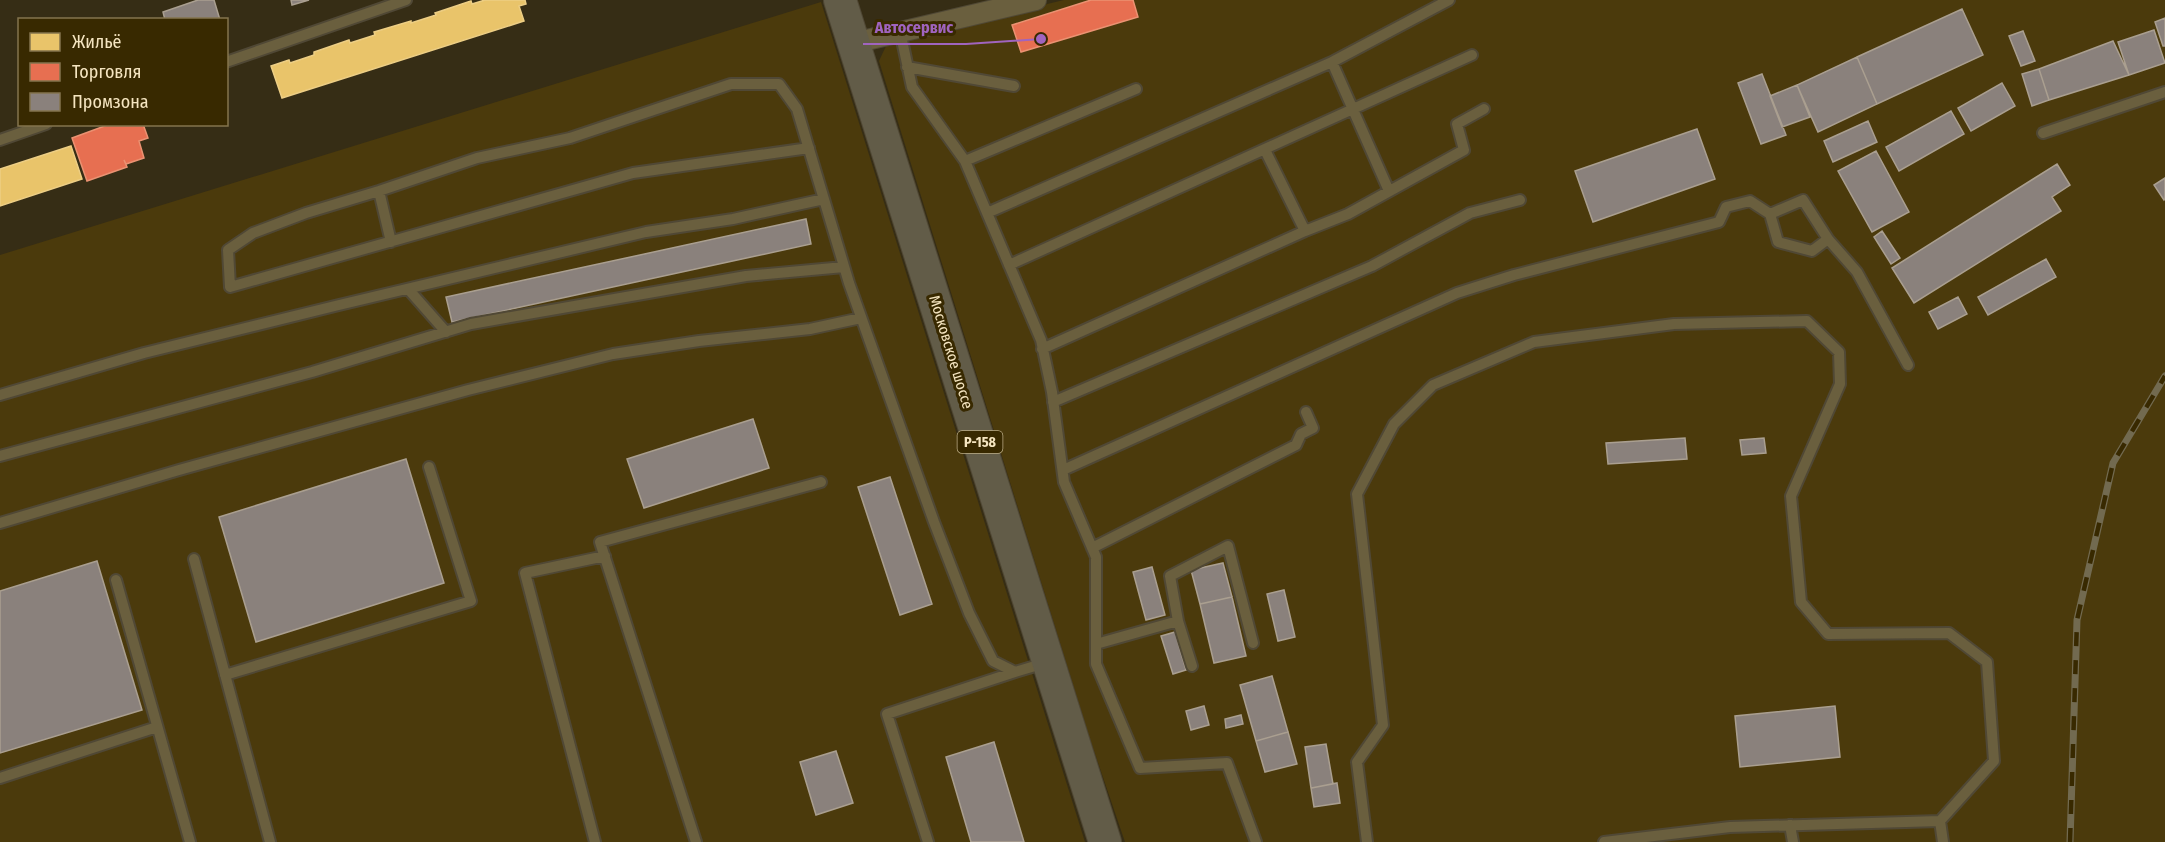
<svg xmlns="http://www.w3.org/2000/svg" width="2165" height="842" viewBox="0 0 2165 842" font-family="'Fira Sans Condensed',sans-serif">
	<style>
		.built { fill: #4b3a0c }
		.homes { fill: #e9c46a; stroke: #edce84; stroke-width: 1.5 }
		.shops { fill: #e76f51; stroke: #eb9272; stroke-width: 1.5 }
		.industry { fill: #8a817c; stroke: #aa9f90; stroke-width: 1.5 }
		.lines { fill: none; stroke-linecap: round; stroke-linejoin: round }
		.lane-casing { stroke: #504835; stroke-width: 14 }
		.street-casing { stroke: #504835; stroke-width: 22 }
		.primary-casing { stroke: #504835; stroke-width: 34 }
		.lane { stroke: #6a5f3e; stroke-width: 10 }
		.street { stroke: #6a5f3e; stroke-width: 20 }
		.primary { stroke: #625c48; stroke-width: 32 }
		.rail-casing { stroke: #726a50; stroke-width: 7 }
		.rail { stroke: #382900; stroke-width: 4.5; stroke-dasharray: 14; stroke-linecap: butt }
		.labels { text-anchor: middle; stroke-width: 6; stroke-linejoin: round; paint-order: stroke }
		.shield { fill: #382900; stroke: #bcad86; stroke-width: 1.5 }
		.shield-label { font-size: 14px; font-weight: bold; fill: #f5e5c0 }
		.street-label { font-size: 15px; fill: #f5e5c0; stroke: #382900 }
		.leader { fill: none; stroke: #a064bf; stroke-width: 2 }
		.callout-dot { fill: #a064bf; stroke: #382900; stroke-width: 2 }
		.callout-label { font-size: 16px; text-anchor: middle; font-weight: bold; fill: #a064bf; stroke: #382900; stroke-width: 6; stroke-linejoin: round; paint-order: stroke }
	</style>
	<rect width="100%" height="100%" fill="#362d15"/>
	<path class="built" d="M1064,0H2165V842H1125L1090,739L879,61L886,46L894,41Z
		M821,2L1085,842H0V255Z"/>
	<path class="homes" d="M485,0H525L526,4L519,6L524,21L282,98L271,66L289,60L290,63L314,55V52L349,40L350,43L375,35L374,32L411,21V23L436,15L435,13L471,1L472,4Z
		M71,146L82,179L0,206V169Z"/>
	<path class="shops" d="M1091,0H1133L1138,17L1021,52L1012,25Z
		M110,124H143L148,138L139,141L144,158L126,164L124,160L127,167L87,181L72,138Z"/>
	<path class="industry" d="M198,0H214L220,20H165L163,12Z
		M291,0H309L292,5Z
		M1962,9L1983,55L1877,104L1857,57Z
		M2165,18V46H2163L2155,22Z
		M2154,30L2165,63L2129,75L2118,42Z
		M2023,31L2035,61L2021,66L2009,36Z
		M2113,41L2129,75L2049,100L2039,69Z
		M1857,57L1877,104L1818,132L1797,85Z
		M2039,69L2049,100L2032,106L2022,74Z
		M1762,74L1786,135L1761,144L1738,83Z
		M2002,83L2015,106L1971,131L1958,108Z
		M1797,85L1810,117L1782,127L1770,96Z
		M1951,111L1964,134L1899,171L1886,147Z
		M1868,121L1877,142L1833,162L1824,141Z
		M1697,129L1715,179L1593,222L1575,171Z
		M1876,151L1909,212L1872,232L1838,171Z
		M2057,164L2070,185L2052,197L2061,211L1914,303L1892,268Z
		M2165,178V199L2164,200L2154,185Z
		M806,219L811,244L452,322L446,297Z
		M1882,231L1900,258L1891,264L1874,237Z
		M2046,259L2056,277L1988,315L1978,297Z
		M1958,297L1967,314L1938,329L1929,312Z
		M753,419L769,468L644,508L627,459Z
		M1685,438L1687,459L1608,464L1606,443Z
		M1764,438L1766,453L1742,455L1740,440Z
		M406,459L444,583L256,642L219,517Z
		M890,477L932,604L900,615L858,487Z
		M97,561L142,710L0,753V591Z
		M1223,563L1232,597L1200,604L1191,570Z
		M1152,567L1165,615L1146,620L1133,572Z
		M1284,590L1295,637L1278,641L1267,594Z
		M1232,597L1246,656L1214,663L1200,604Z
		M1175,632L1186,670L1173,674L1161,636Z
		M1272,676L1288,732L1256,741L1240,685Z
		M1204,706L1209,725L1191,730L1186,711Z
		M1835,706L1840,757L1740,767L1735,716Z
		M1241,715L1243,724L1226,728L1225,719Z
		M1288,732L1297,764L1265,772L1256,741Z
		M994,742L1024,842H971L946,757Z
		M1326,744L1333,784L1311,788L1305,747Z
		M836,751L853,803L816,815L800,762Z
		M1337,783L1340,803L1314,807L1311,788Z"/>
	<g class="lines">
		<g class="lane-casing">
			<path id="lane" d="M900,31L912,87L965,161L1041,340L1052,392L1064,482L1096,557V664L1140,768L1227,763L1256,842
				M226,62L406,0
				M1332,62L1389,191
				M907,67L1014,86
				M2043,133L2165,92
				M0,140L46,124
				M809,148L633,173L230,287L228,250L253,233L306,213L379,191L477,158L570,138L731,84H779L797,109L849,283L934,522L969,613L993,661L1015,672L1045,663
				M1265,150L1305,231
				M965,161L1136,89
				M379,191L391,242
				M987,213L1332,62L1449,0
				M1828,239L1857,272L1908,365
				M1009,265L1472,55
				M409,290L446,332
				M1042,349L1305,231L1348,214L1464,150L1457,124L1484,109
				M0,395L144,353L339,305L646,232L733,219L824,199
				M1053,402L1372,266L1470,213L1520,200
				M0,456L312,372L471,324L746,276L844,267
				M1063,470L1457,293L1514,275L1719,222L1726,207L1750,201L1770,214L1778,242L1812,251L1828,239L1803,200L1770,214
				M0,523L179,470L468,390L613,354L699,341L810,329L861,318
				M1092,548L1296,445L1301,434L1313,428L1306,412
				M194,559L270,842
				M116,580L190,842
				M1096,644L1178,621
				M1192,666L1178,621L1170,576L1228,546L1253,643
				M225,675L471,601L429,467
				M0,778L157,727
				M1940,821L1943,842
				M1790,825L1793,842
				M595,842L525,573L605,556
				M696,842L600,542L821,482
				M928,842L887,714L1015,672
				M1367,842L1357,762L1383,725L1357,494L1394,424L1433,385L1534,342L1674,324L1807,321L1839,352L1840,384L1791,496L1801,602L1828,634L1949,633L1987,662L1994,761L1940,821L1730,827L1604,842"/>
		</g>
		<g class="street-casing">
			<path id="street" d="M854,43L1036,0"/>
		</g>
		<g class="primary-casing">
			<path id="primary" d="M840,0L1105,842"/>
		</g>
		<use href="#lane" class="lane"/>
		<use href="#street" class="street"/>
		<use href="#primary" class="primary"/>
		<g class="rail-casing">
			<path id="rail" d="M2070,842L2077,620L2113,463L2165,376"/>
		</g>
		<use href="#rail" class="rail"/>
	</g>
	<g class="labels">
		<rect class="shield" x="957.5" y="431" width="45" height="22" rx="4.5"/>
		<g class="shield-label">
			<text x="980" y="447">Р-158</text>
		</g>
		<g class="street-label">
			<text transform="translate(951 352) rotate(73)" y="5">Московское шоссе</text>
		</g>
	</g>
	<path class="leader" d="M1041 39L966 44H863"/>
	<circle class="callout-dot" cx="1041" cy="39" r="6"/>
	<g class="callout-label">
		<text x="914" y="33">Автосервис</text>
	</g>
	<rect x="18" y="18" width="210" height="108" fill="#382900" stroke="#84744d" stroke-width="1.5"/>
	<rect x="30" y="33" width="30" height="18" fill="#e9c46a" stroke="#84744d" stroke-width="1.5"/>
	<text x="72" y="48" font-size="18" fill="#f5e5c0">Жильё</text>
	<rect x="30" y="63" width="30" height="18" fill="#e76f51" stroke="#84744d" stroke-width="1.5"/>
	<text x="72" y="78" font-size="18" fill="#f5e5c0">Торговля</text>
	<rect x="30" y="93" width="30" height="18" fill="#8a817c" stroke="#84744d" stroke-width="1.5"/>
	<text x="72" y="108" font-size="18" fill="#f5e5c0">Промзона</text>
</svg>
